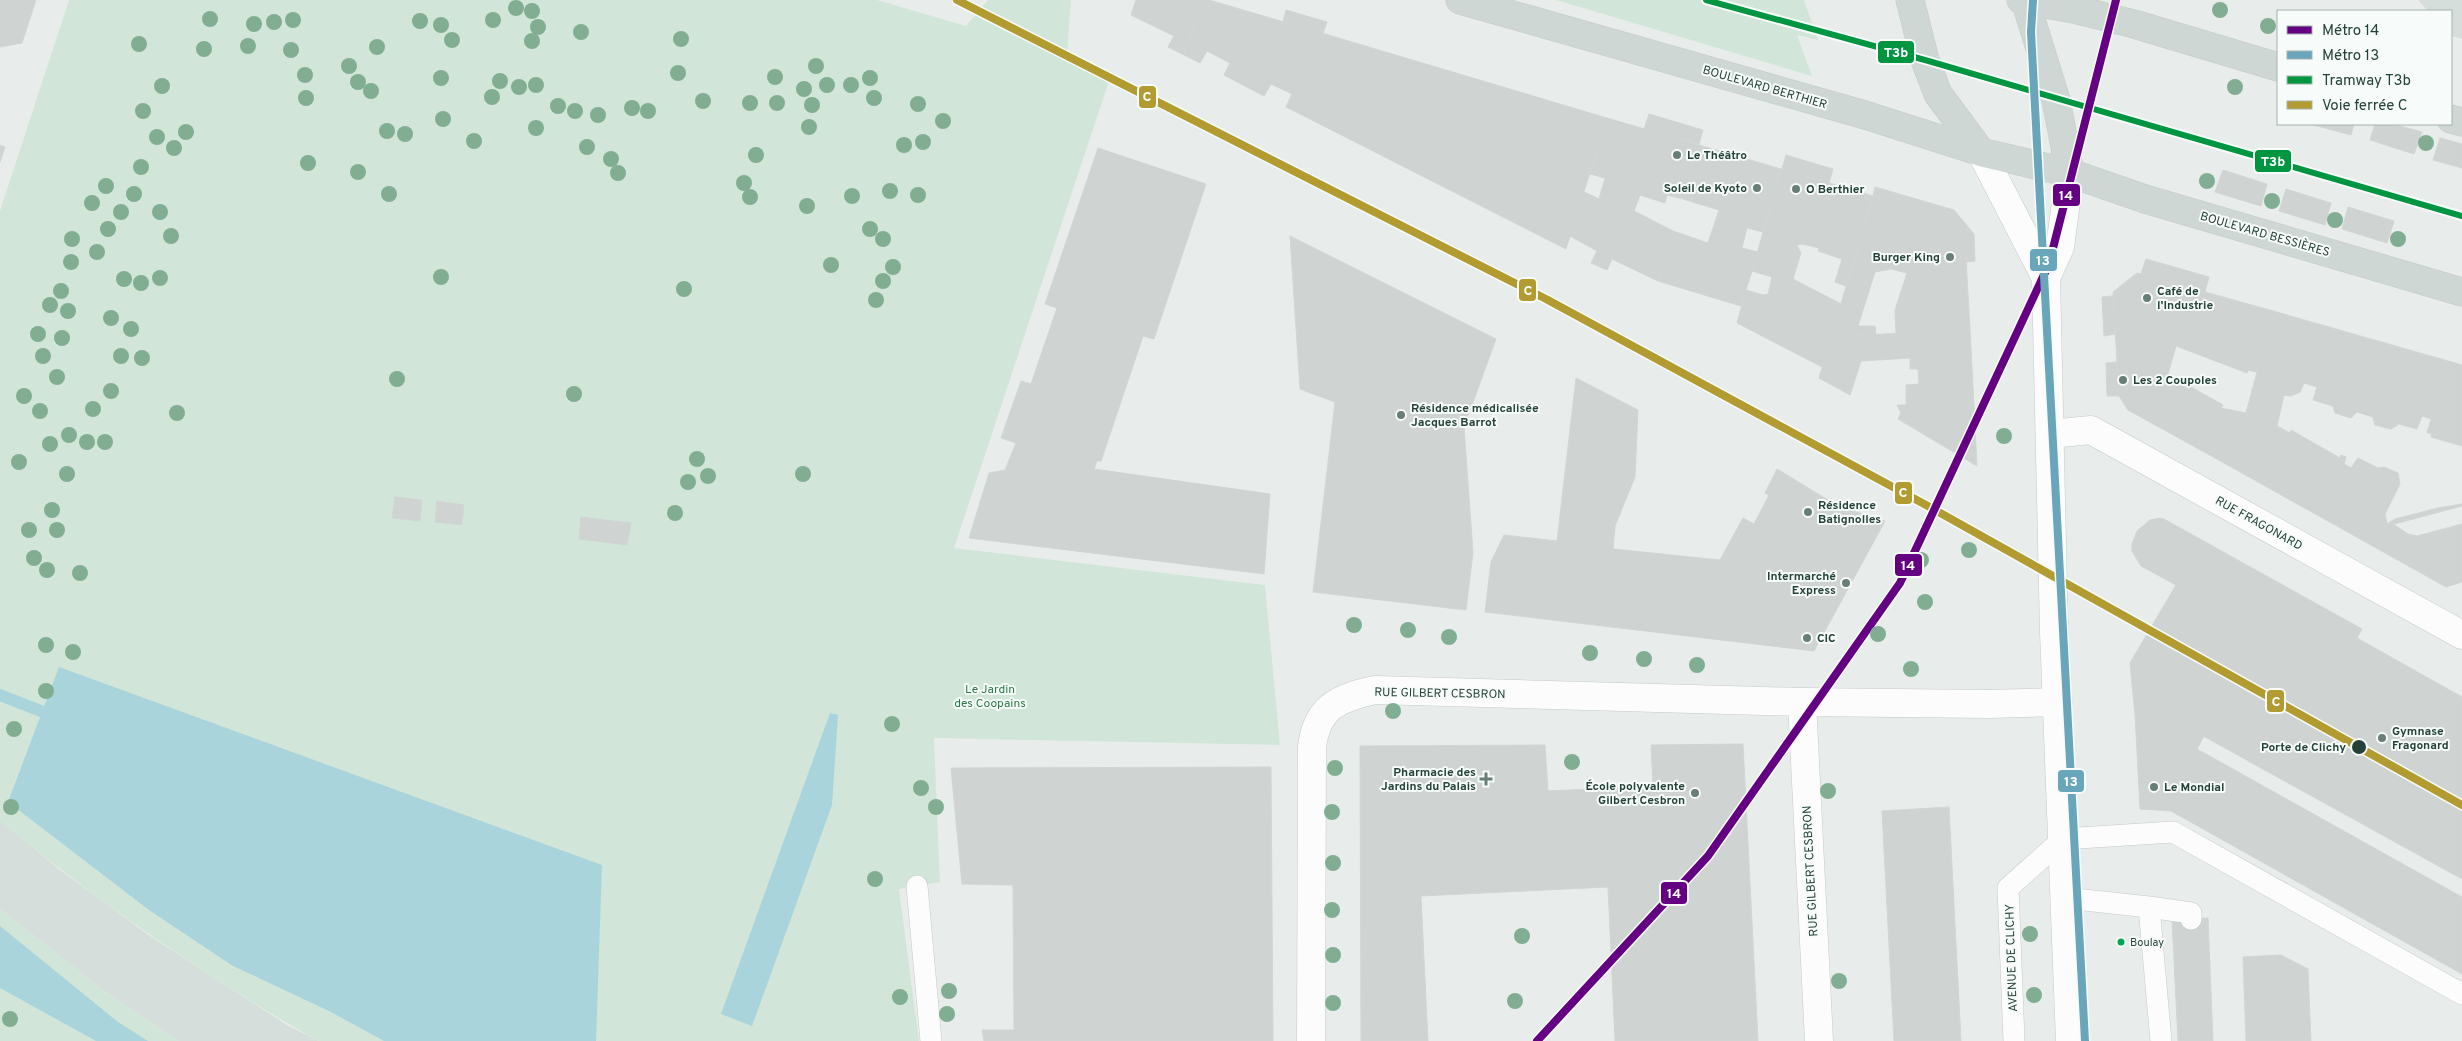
<svg xmlns="http://www.w3.org/2000/svg" width="2462" height="1041" viewBox="0 0 2462 1041" font-family="Overpass,sans-serif">
	<style>
		.built { fill: #d6dedb }
		.green { fill: #d1e6d8 }
		.water { fill: #a9d4db }
		.lines { fill: none; stroke-linecap: round; stroke-linejoin: round }
		.stream { stroke: #a9d4db; stroke-width: 12 }
		.building { fill: #cfd4d2; stroke: #d1d6d4 }
		.service-casing { stroke: #c5cac8; stroke-width: 22 }
		.minor-casing { stroke: #c5cac8; stroke-width: 29 }
		.secondary-casing { stroke: #c3cbc8; stroke-width: 29 }
		.primary-casing { stroke: #c3ccc9; stroke-width: 29 }
		.service { stroke: #fcfcfc; stroke-width: 21 }
		.minor { stroke: #fcfcfc; stroke-width: 28 }
		.secondary { stroke: #fcfcfc; stroke-width: 28 }
		.primary { stroke: #cfd7d5; stroke-width: 28 }
		.rail-1-casing { stroke: #f7fbf9; stroke-width: 11 }
		.rail-1 { stroke: #b29c31; stroke-width: 8 }
		.tram-1-casing { stroke: #f7fbf9; stroke-width: 10 }
		.tram-1 { stroke: #009641; stroke-width: 6 }
		.metro-1-casing { stroke: #f7fbf9; stroke-width: 11 }
		.metro-2-casing { stroke: #f7fbf9; stroke-width: 11 }
		.metro-1 { stroke: #640082; stroke-width: 8 }
		.metro-2 { stroke: #6aa6bb; stroke-width: 8 }
		.tree { fill: #81ae93 }
		.poi-dot { fill: #697e78; stroke: #f7fbf9; stroke-width: 2 }
		.stop-dot { fill: #24423a; stroke: #f7fbf9; stroke-width: 2 }
		.bus-dot { fill: #00a651; stroke: #f7fbf9; stroke-width: 2 }
		.labels { text-anchor: middle; stroke-width: 4; stroke-linejoin: round; paint-order: stroke }
		.bus-label { font-size: 11px; fill: #24423a; stroke: #f7fbf9; text-anchor: start }
		.street-label { font-size: 12px; fill: #24423a; stroke: #f7fbf9 }
		.poi-label { font-size: 12px; font-weight: bold; fill: #24423a; stroke: #f7fbf9; text-anchor: start }
		.park-label { font-size: 12px; fill: #2d7a4b; stroke: #f7fbf9 }
		.stop-label { font-size: 12px; font-weight: bold; fill: #24423a; stroke: #f7fbf9; text-anchor: end }
		.line-badge { stroke: #f7fbf9; stroke-width: 2 }
		.badge-label { font-size: 14px; text-anchor: middle; font-weight: bold; fill: #fff }
	</style>
	<rect width="100%" height="100%" fill="#e8edeb"/>
	<path class="built" d="M2418,0H2462V39L2451,36V11H2428Z
		M0,820L60,870L150,936L287,1025L319,1041H179L103,990L0,909Z"/>
	<path class="green" d="M69,0H877L966,26L988,0H1071L1067,55L1112,72L954,548L1265,585L1280,745L934,738L940,882L899,889L919,1041H319C283,1022 249,1000 215,978C139,929 68,878 0,820V211Z
		M1556,0H1804L1818,40L1797,35L1812,76Z
		M0,909L103,990L179,1041H0Z"/>
	<path class="water" d="M59,667L602,865L596,1041H384L331,1012L233,966L149,910L8,802Z
		M830,713L838,715L832,805L752,1026L721,1014Z
		M0,926L118,1022L148,1041H96L0,988Z"/>
	<g class="lines">
		<path class="stream" d="M0,695L41,711"/>
	</g>
	<path class="building" d="M0,0H36L22,43L0,47Z
		M1136,0H1202L1184,55L1168,47L1174,36L1131,15Z
		M1202,0H1209L1325,34L1300,114L1286,107L1292,94L1271,84L1264,96L1224,75L1230,63L1207,51L1200,63L1184,55Z
		M1286,10L1327,22L1323,33L1283,22Z
		M1325,34L1607,118L1566,249L1300,114Z
		M1649,114L1703,130L1699,144L1644,129Z
		M1607,118L1699,145L1683,199L1667,195L1665,203L1640,195L1634,211L1673,231L1658,281L1612,259L1607,270L1591,263L1597,251L1570,236L1584,192L1599,199L1605,178L1590,174Z
		M2310,124H2354L2351,135Z
		M2375,124H2392L2422,132L2414,154L2370,140Z
		M2440,138L2462,144V168L2433,160Z
		M0,145L5,147L0,162Z
		M1699,145L1781,169L1763,232L1747,228L1742,248L1758,252L1741,306L1658,281L1673,231L1708,243L1719,210L1683,199Z
		M1098,148L1206,184L1154,339L1143,336L1101,461H1097L1094,469L1270,494L1264,574L969,538L989,473L1005,470L1016,443L1001,438L1021,381L1031,384L1057,308L1045,304Z
		M1786,155L1833,169L1829,183L1782,169Z
		M1781,169L1873,196L1846,286L1835,282L1842,259L1818,251L1819,248L1802,244L1797,245L1801,253L1793,279L1841,304L1822,367L1737,323L1746,290L1763,295L1768,294L1772,277L1752,271Z
		M2223,170L2267,184L2261,206L2215,192Z
		M1875,187L1954,210L1974,234L1975,261L1966,262L1965,242L1945,217L1873,196Z
		M2286,189L2331,203L2325,225L2279,211Z
		M1873,196L1945,217L1965,242L1970,329L1896,333L1895,310L1907,273L1891,269L1875,272L1858,326H1875L1876,334L1831,337Z
		M2348,207L2394,221L2387,243L2342,229Z
		M1290,236L1496,339L1464,427L1473,552L1466,610L1313,592L1335,402L1300,389Z
		M2146,259L2209,277L2205,292L2141,274Z
		M2137,273L2266,309L2247,373L2176,346L2168,374L2154,366L2117,361L2113,292Z
		M2113,296L2115,334L2104,336L2102,297Z
		M2266,309L2462,365V446L2431,437L2432,434L2427,433L2431,419L2422,416L2417,429L2399,424L2391,429L2375,425L2373,417L2357,412L2351,418L2335,413L2333,406L2313,400L2317,387L2304,383L2300,392L2291,396L2284,395L2277,426L2290,433L2291,430L2340,458L2341,455L2346,457L2344,464L2351,468L2358,458L2378,468L2384,467L2398,473L2400,484L2385,514L2387,524L2395,519L2438,508L2462,504V506L2353,535L2197,448L2221,408L2246,413L2257,372L2248,370Z
		M1970,329L1977,466L1898,419L1901,413L1897,405H1906V385L1919,384L1918,369H1910V358L1861,361L1850,395L1819,378L1831,337Z
		M2117,361L2154,366L2223,405L2197,448L2128,410L2119,396Z
		M2117,362L2119,396H2107L2106,363Z
		M1576,378L1638,410L1635,477L1615,526L1613,549L1720,560L1743,518L1754,524L1769,495L1765,493L1777,469L1838,506L1885,521L1814,651L1485,612L1491,562L1504,535L1557,541Z
		M395,497L422,500L420,521L392,518Z
		M437,501L464,505L462,525L435,522Z
		M581,517L631,523L627,545L579,539Z
		M2159,518L2164,519L2362,629L2279,778L2187,727L2135,714L2130,663L2176,585L2141,566L2132,551V544L2137,531L2150,520Z
		M2393,524L2408,534L2417,536L2462,524V582L2446,587L2353,535Z
		M2186,580L2294,637L2245,721L2228,711L2220,726L2205,717L2213,703L2141,661Z
		M2357,638L2462,697V879L2279,778Z
		M2135,714L2187,727L2204,736L2197,749L2462,897V974L2171,811L2140,809Z
		M1743,744L1758,1041H1615L1608,887L1421,896L1428,1041H1361L1360,746L1545,745L1548,791L1653,786L1651,745Z
		M1271,767L1273,1041H984L982,1030H1014L1013,885L962,884L951,768Z
		M1949,807L1961,1041H1894L1882,811Z
		M2208,918L2213,1041H2178L2172,920Z
		M2281,955L2308,969L2311,1041H2246L2243,957Z"/>
	<g class="lines">
		<g class="service-casing">
			<path id="service" d="M917,886L931,1041
				M2066,898L2149,907L2161,1041
				M2149,907L2191,913V919
				M2014,1041L2008,888L2063,839L2173,832L2462,994"/>
		</g>
		<g class="minor-casing">
			<path id="minor" d="M2050,434L2091,430L2462,635
				M1802,702L1819,1041
				M1311,1041L1312,747C1317,707 1338,698 1375,690L1802,702L1988,704L2058,702"/>
		</g>
		<g class="secondary-casing">
			<path id="secondary" d="M1981,152L2046,278L2054,632L2070,1041
				M2046,278L2060,247L2070,173"/>
		</g>
		<g class="primary-casing">
			<path id="primary" d="M1460,0L1865,115L1981,152L2070,173L2145,199L2462,292
				M1910,0L1925,60L1938,94L1981,152
				M2021,0L2073,9L2134,24L2278,67
				M2025,0L2056,100L2070,173
				M2451,119L2462,122"/>
		</g>
		<use href="#service" class="service"/>
		<use href="#minor" class="minor"/>
		<use href="#secondary" class="secondary"/>
		<use href="#primary" class="primary"/>
		<g class="rail-1-casing">
			<path id="rail-1" d="M957,0L1546,299L1926,505L2462,805"/>
		</g>
		<use href="#rail-1" class="rail-1"/>
		<g class="tram-1-casing">
			<path id="tram-1" d="M1706,0L1925,60L2462,216"/>
		</g>
		<use href="#tram-1" class="tram-1"/>
		<g class="metro-1-casing">
			<path id="metro-1" d="M1537,1041L1708,856L1900,583L2049,264L2116,0"/>
		</g>
		<g class="metro-2-casing">
			<path id="metro-2" d="M2033,0L2031,32L2085,1041"/>
		</g>
		<use href="#metro-1" class="metro-1"/>
		<use href="#metro-2" class="metro-2"/>
	</g>
	<g class="tree">
		<circle cx="516" cy="8" r="8"/>
		<circle cx="2220" cy="10" r="8"/>
		<circle cx="532" cy="11" r="8"/>
		<circle cx="210" cy="19" r="8"/>
		<circle cx="293" cy="20" r="8"/>
		<circle cx="493" cy="20" r="8"/>
		<circle cx="420" cy="21" r="8"/>
		<circle cx="274" cy="22" r="8"/>
		<circle cx="254" cy="24" r="8"/>
		<circle cx="441" cy="25" r="8"/>
		<circle cx="2268" cy="26" r="8"/>
		<circle cx="538" cy="27" r="8"/>
		<circle cx="581" cy="32" r="8"/>
		<circle cx="681" cy="39" r="8"/>
		<circle cx="452" cy="40" r="8"/>
		<circle cx="532" cy="41" r="8"/>
		<circle cx="139" cy="44" r="8"/>
		<circle cx="248" cy="46" r="8"/>
		<circle cx="377" cy="47" r="8"/>
		<circle cx="204" cy="49" r="8"/>
		<circle cx="291" cy="50" r="8"/>
		<circle cx="349" cy="66" r="8"/>
		<circle cx="816" cy="66" r="8"/>
		<circle cx="678" cy="73" r="8"/>
		<circle cx="305" cy="75" r="8"/>
		<circle cx="775" cy="77" r="8"/>
		<circle cx="441" cy="78" r="8"/>
		<circle cx="870" cy="78" r="8"/>
		<circle cx="500" cy="81" r="8"/>
		<circle cx="358" cy="82" r="8"/>
		<circle cx="536" cy="85" r="8"/>
		<circle cx="827" cy="85" r="8"/>
		<circle cx="851" cy="85" r="8"/>
		<circle cx="162" cy="86" r="8"/>
		<circle cx="519" cy="87" r="8"/>
		<circle cx="2235" cy="87" r="8"/>
		<circle cx="804" cy="89" r="8"/>
		<circle cx="371" cy="91" r="8"/>
		<circle cx="492" cy="97" r="8"/>
		<circle cx="306" cy="98" r="8"/>
		<circle cx="874" cy="98" r="8"/>
		<circle cx="703" cy="101" r="8"/>
		<circle cx="750" cy="103" r="8"/>
		<circle cx="777" cy="103" r="8"/>
		<circle cx="918" cy="104" r="8"/>
		<circle cx="812" cy="105" r="8"/>
		<circle cx="558" cy="106" r="8"/>
		<circle cx="632" cy="108" r="8"/>
		<circle cx="143" cy="111" r="8"/>
		<circle cx="575" cy="111" r="8"/>
		<circle cx="648" cy="111" r="8"/>
		<circle cx="598" cy="115" r="8"/>
		<circle cx="443" cy="119" r="8"/>
		<circle cx="943" cy="121" r="8"/>
		<circle cx="809" cy="127" r="8"/>
		<circle cx="536" cy="128" r="8"/>
		<circle cx="387" cy="131" r="8"/>
		<circle cx="186" cy="132" r="8"/>
		<circle cx="405" cy="134" r="8"/>
		<circle cx="157" cy="137" r="8"/>
		<circle cx="474" cy="141" r="8"/>
		<circle cx="923" cy="142" r="8"/>
		<circle cx="2426" cy="143" r="8"/>
		<circle cx="904" cy="145" r="8"/>
		<circle cx="587" cy="147" r="8"/>
		<circle cx="174" cy="148" r="8"/>
		<circle cx="756" cy="155" r="8"/>
		<circle cx="611" cy="159" r="8"/>
		<circle cx="308" cy="163" r="8"/>
		<circle cx="141" cy="167" r="8"/>
		<circle cx="358" cy="172" r="8"/>
		<circle cx="618" cy="173" r="8"/>
		<circle cx="2207" cy="181" r="8"/>
		<circle cx="744" cy="183" r="8"/>
		<circle cx="106" cy="186" r="8"/>
		<circle cx="890" cy="191" r="8"/>
		<circle cx="134" cy="194" r="8"/>
		<circle cx="389" cy="194" r="8"/>
		<circle cx="918" cy="195" r="8"/>
		<circle cx="852" cy="196" r="8"/>
		<circle cx="750" cy="197" r="8"/>
		<circle cx="2272" cy="201" r="8"/>
		<circle cx="92" cy="203" r="8"/>
		<circle cx="807" cy="206" r="8"/>
		<circle cx="121" cy="212" r="8"/>
		<circle cx="160" cy="212" r="8"/>
		<circle cx="2335" cy="220" r="8"/>
		<circle cx="108" cy="229" r="8"/>
		<circle cx="870" cy="229" r="8"/>
		<circle cx="171" cy="236" r="8"/>
		<circle cx="72" cy="239" r="8"/>
		<circle cx="883" cy="239" r="8"/>
		<circle cx="2398" cy="239" r="8"/>
		<circle cx="97" cy="252" r="8"/>
		<circle cx="71" cy="262" r="8"/>
		<circle cx="831" cy="265" r="8"/>
		<circle cx="893" cy="267" r="8"/>
		<circle cx="441" cy="277" r="8"/>
		<circle cx="160" cy="278" r="8"/>
		<circle cx="124" cy="279" r="8"/>
		<circle cx="883" cy="281" r="8"/>
		<circle cx="141" cy="283" r="8"/>
		<circle cx="684" cy="289" r="8"/>
		<circle cx="61" cy="291" r="8"/>
		<circle cx="876" cy="300" r="8"/>
		<circle cx="50" cy="305" r="8"/>
		<circle cx="68" cy="311" r="8"/>
		<circle cx="111" cy="318" r="8"/>
		<circle cx="131" cy="329" r="8"/>
		<circle cx="38" cy="334" r="8"/>
		<circle cx="62" cy="338" r="8"/>
		<circle cx="43" cy="356" r="8"/>
		<circle cx="121" cy="356" r="8"/>
		<circle cx="142" cy="358" r="8"/>
		<circle cx="57" cy="377" r="8"/>
		<circle cx="397" cy="379" r="8"/>
		<circle cx="111" cy="391" r="8"/>
		<circle cx="574" cy="394" r="8"/>
		<circle cx="24" cy="396" r="8"/>
		<circle cx="93" cy="409" r="8"/>
		<circle cx="40" cy="411" r="8"/>
		<circle cx="177" cy="413" r="8"/>
		<circle cx="69" cy="435" r="8"/>
		<circle cx="2004" cy="436" r="8"/>
		<circle cx="87" cy="442" r="8"/>
		<circle cx="105" cy="442" r="8"/>
		<circle cx="50" cy="444" r="8"/>
		<circle cx="697" cy="459" r="8"/>
		<circle cx="19" cy="462" r="8"/>
		<circle cx="67" cy="474" r="8"/>
		<circle cx="803" cy="474" r="8"/>
		<circle cx="708" cy="476" r="8"/>
		<circle cx="688" cy="482" r="8"/>
		<circle cx="52" cy="510" r="8"/>
		<circle cx="675" cy="513" r="8"/>
		<circle cx="29" cy="530" r="8"/>
		<circle cx="57" cy="530" r="8"/>
		<circle cx="1969" cy="550" r="8"/>
		<circle cx="34" cy="558" r="8"/>
		<circle cx="1921" cy="560" r="8"/>
		<circle cx="47" cy="570" r="8"/>
		<circle cx="80" cy="573" r="8"/>
		<circle cx="1925" cy="602" r="8"/>
		<circle cx="1354" cy="625" r="8"/>
		<circle cx="1408" cy="630" r="8"/>
		<circle cx="1878" cy="634" r="8"/>
		<circle cx="1449" cy="637" r="8"/>
		<circle cx="46" cy="645" r="8"/>
		<circle cx="73" cy="652" r="8"/>
		<circle cx="1590" cy="653" r="8"/>
		<circle cx="1644" cy="659" r="8"/>
		<circle cx="1697" cy="665" r="8"/>
		<circle cx="1911" cy="669" r="8"/>
		<circle cx="46" cy="691" r="8"/>
		<circle cx="1393" cy="711" r="8"/>
		<circle cx="892" cy="724" r="8"/>
		<circle cx="14" cy="729" r="8"/>
		<circle cx="1572" cy="762" r="8"/>
		<circle cx="1335" cy="768" r="8"/>
		<circle cx="921" cy="788" r="8"/>
		<circle cx="1828" cy="791" r="8"/>
		<circle cx="11" cy="807" r="8"/>
		<circle cx="936" cy="807" r="8"/>
		<circle cx="1332" cy="812" r="8"/>
		<circle cx="1333" cy="863" r="8"/>
		<circle cx="875" cy="879" r="8"/>
		<circle cx="1332" cy="910" r="8"/>
		<circle cx="2030" cy="934" r="8"/>
		<circle cx="1522" cy="936" r="8"/>
		<circle cx="1333" cy="955" r="8"/>
		<circle cx="1839" cy="981" r="8"/>
		<circle cx="949" cy="991" r="8"/>
		<circle cx="2034" cy="995" r="8"/>
		<circle cx="900" cy="997" r="8"/>
		<circle cx="1515" cy="1001" r="8"/>
		<circle cx="1333" cy="1003" r="8"/>
		<circle cx="947" cy="1014" r="8"/>
		<circle cx="10" cy="1019" r="8"/>
	</g>
	<g class="poi-dot">
		<circle cx="1677" cy="155" r="5"/>
		<circle cx="1757" cy="188" r="5"/>
		<circle cx="1796" cy="189" r="5"/>
		<circle cx="1950" cy="257" r="5"/>
		<circle cx="2147" cy="298" r="5"/>
		<circle cx="2123" cy="380" r="5"/>
		<circle cx="1401" cy="415" r="5"/>
		<circle cx="1808" cy="512" r="5"/>
		<circle cx="1846" cy="583" r="5"/>
		<circle cx="1807" cy="638" r="5"/>
		<circle cx="2382" cy="738" r="5"/>
		<path d="M1483.5 771.5h5v5h5v5h-5v5h-5v-5h-5v-5h5z"/>
		<circle cx="2154" cy="787" r="5"/>
		<circle cx="1695" cy="793" r="5"/>
	</g>
	<circle class="stop-dot" cx="2359" cy="747" r="8"/>
	<circle class="bus-dot" cx="2121" cy="942" r="4.5"/>
	<g class="labels">
		<g class="bus-label">
			<text x="2130" y="946">Boulay</text>
		</g>
		<g class="street-label">
			<text transform="translate(1765 87) rotate(16)" y="4">BOULEVARD BERTHIER</text>
			<text transform="translate(2265 234) rotate(16)" y="4">BOULEVARD BESSIÈRES</text>
			<text transform="translate(2259 523) rotate(29)" y="4">RUE FRAGONARD</text>
			<text transform="translate(1440 693) rotate(1)" y="4">RUE GILBERT CESBRON</text>
			<text transform="translate(1810 871) rotate(-93)" y="4">RUE GILBERT CESBRON</text>
			<text transform="translate(2011 958) rotate(-92)" y="4">AVENUE DE CLICHY</text>
		</g>
		<g class="poi-label">
			<text x="1687" y="159">Le Théâtro</text>
			<text x="1747" y="192" text-anchor="end">Soleil de Kyoto</text>
			<text x="1806" y="193">O Berthier</text>
			<text x="1940" y="261" text-anchor="end">Burger King</text>
			<text x="2157" y="295">Café de<tspan x="2157" dy="14">l'Industrie</tspan></text>
			<text x="2133" y="384">Les 2 Coupoles</text>
			<text x="1411" y="412">Résidence médicalisée<tspan x="1411" dy="14">Jacques Barrot</tspan></text>
			<text x="1818" y="509">Résidence<tspan x="1818" dy="14">Batignolles</tspan></text>
			<text x="1836" y="580" text-anchor="end">Intermarché<tspan x="1836" dy="14">Express</tspan></text>
			<text x="1817" y="642">CIC</text>
			<text x="2392" y="735">Gymnase<tspan x="2392" dy="14">Fragonard</tspan></text>
			<text x="1476" y="776" text-anchor="end">Pharmacie des<tspan x="1476" dy="14">Jardins du Palais</tspan></text>
			<text x="1685" y="790" text-anchor="end">École polyvalente<tspan x="1685" dy="14">Gilbert Cesbron</tspan></text>
			<text x="2164" y="791">Le Mondial</text>
		</g>
		<g class="park-label">
			<text x="990" y="693">Le Jardin<tspan x="990" dy="14">des Coopains</tspan></text>
		</g>
		<g class="stop-label">
			<text x="2346" y="751">Porte de Clichy</text>
		</g>
	</g>
	<g class="line-badge">
		<rect x="1877" y="40" width="38" height="24" rx="5" fill="#009641"/>
		<rect x="1138" y="85" width="19" height="24" rx="5" fill="#b29c31"/>
		<rect x="2254" y="149" width="38" height="24" rx="5" fill="#009641"/>
		<rect x="2052" y="183" width="29" height="24" rx="5" fill="#640082"/>
		<rect x="2029" y="248" width="29" height="24" rx="5" fill="#6aa6bb"/>
		<rect x="1518" y="278" width="19" height="24" rx="5" fill="#b29c31"/>
		<rect x="1894" y="481" width="19" height="24" rx="5" fill="#b29c31"/>
		<rect x="1894" y="553" width="29" height="24" rx="5" fill="#640082"/>
		<rect x="2266" y="689" width="19" height="24" rx="5" fill="#b29c31"/>
		<rect x="2057" y="769" width="28" height="24" rx="5" fill="#6aa6bb"/>
		<rect x="1660" y="881" width="28" height="24" rx="5" fill="#640082"/>
	</g>
	<g class="badge-label">
		<text x="1896" y="57">T3b</text>
		<text x="1147" y="101">C</text>
		<text x="2273" y="166">T3b</text>
		<text x="2066" y="200">14</text>
		<text x="2043" y="265">13</text>
		<text x="1528" y="295">C</text>
		<text x="1903" y="497">C</text>
		<text x="1908" y="570">14</text>
		<text x="2276" y="706">C</text>
		<text x="2071" y="786">13</text>
		<text x="1674" y="898">14</text>
	</g>
	<rect x="2277" y="10" width="175" height="115" fill="#f7fbf9" stroke="#a3b1ad"/>
	<rect x="2287" y="26" width="25" height="8" fill="#640082" stroke="#a3b1ad"/>
	<text x="2322" y="35" font-size="15" fill="#24423a">Métro 14</text>
	<rect x="2287" y="51" width="25" height="8" fill="#6aa6bb" stroke="#a3b1ad"/>
	<text x="2322" y="60" font-size="15" fill="#24423a">Métro 13</text>
	<rect x="2287" y="76" width="25" height="8" fill="#009641" stroke="#a3b1ad"/>
	<text x="2322" y="85" font-size="15" fill="#24423a">Tramway T3b</text>
	<rect x="2287" y="101" width="25" height="8" fill="#b29c31" stroke="#a3b1ad"/>
	<text x="2322" y="110" font-size="15" fill="#24423a">Voie ferrée C</text>
</svg>
